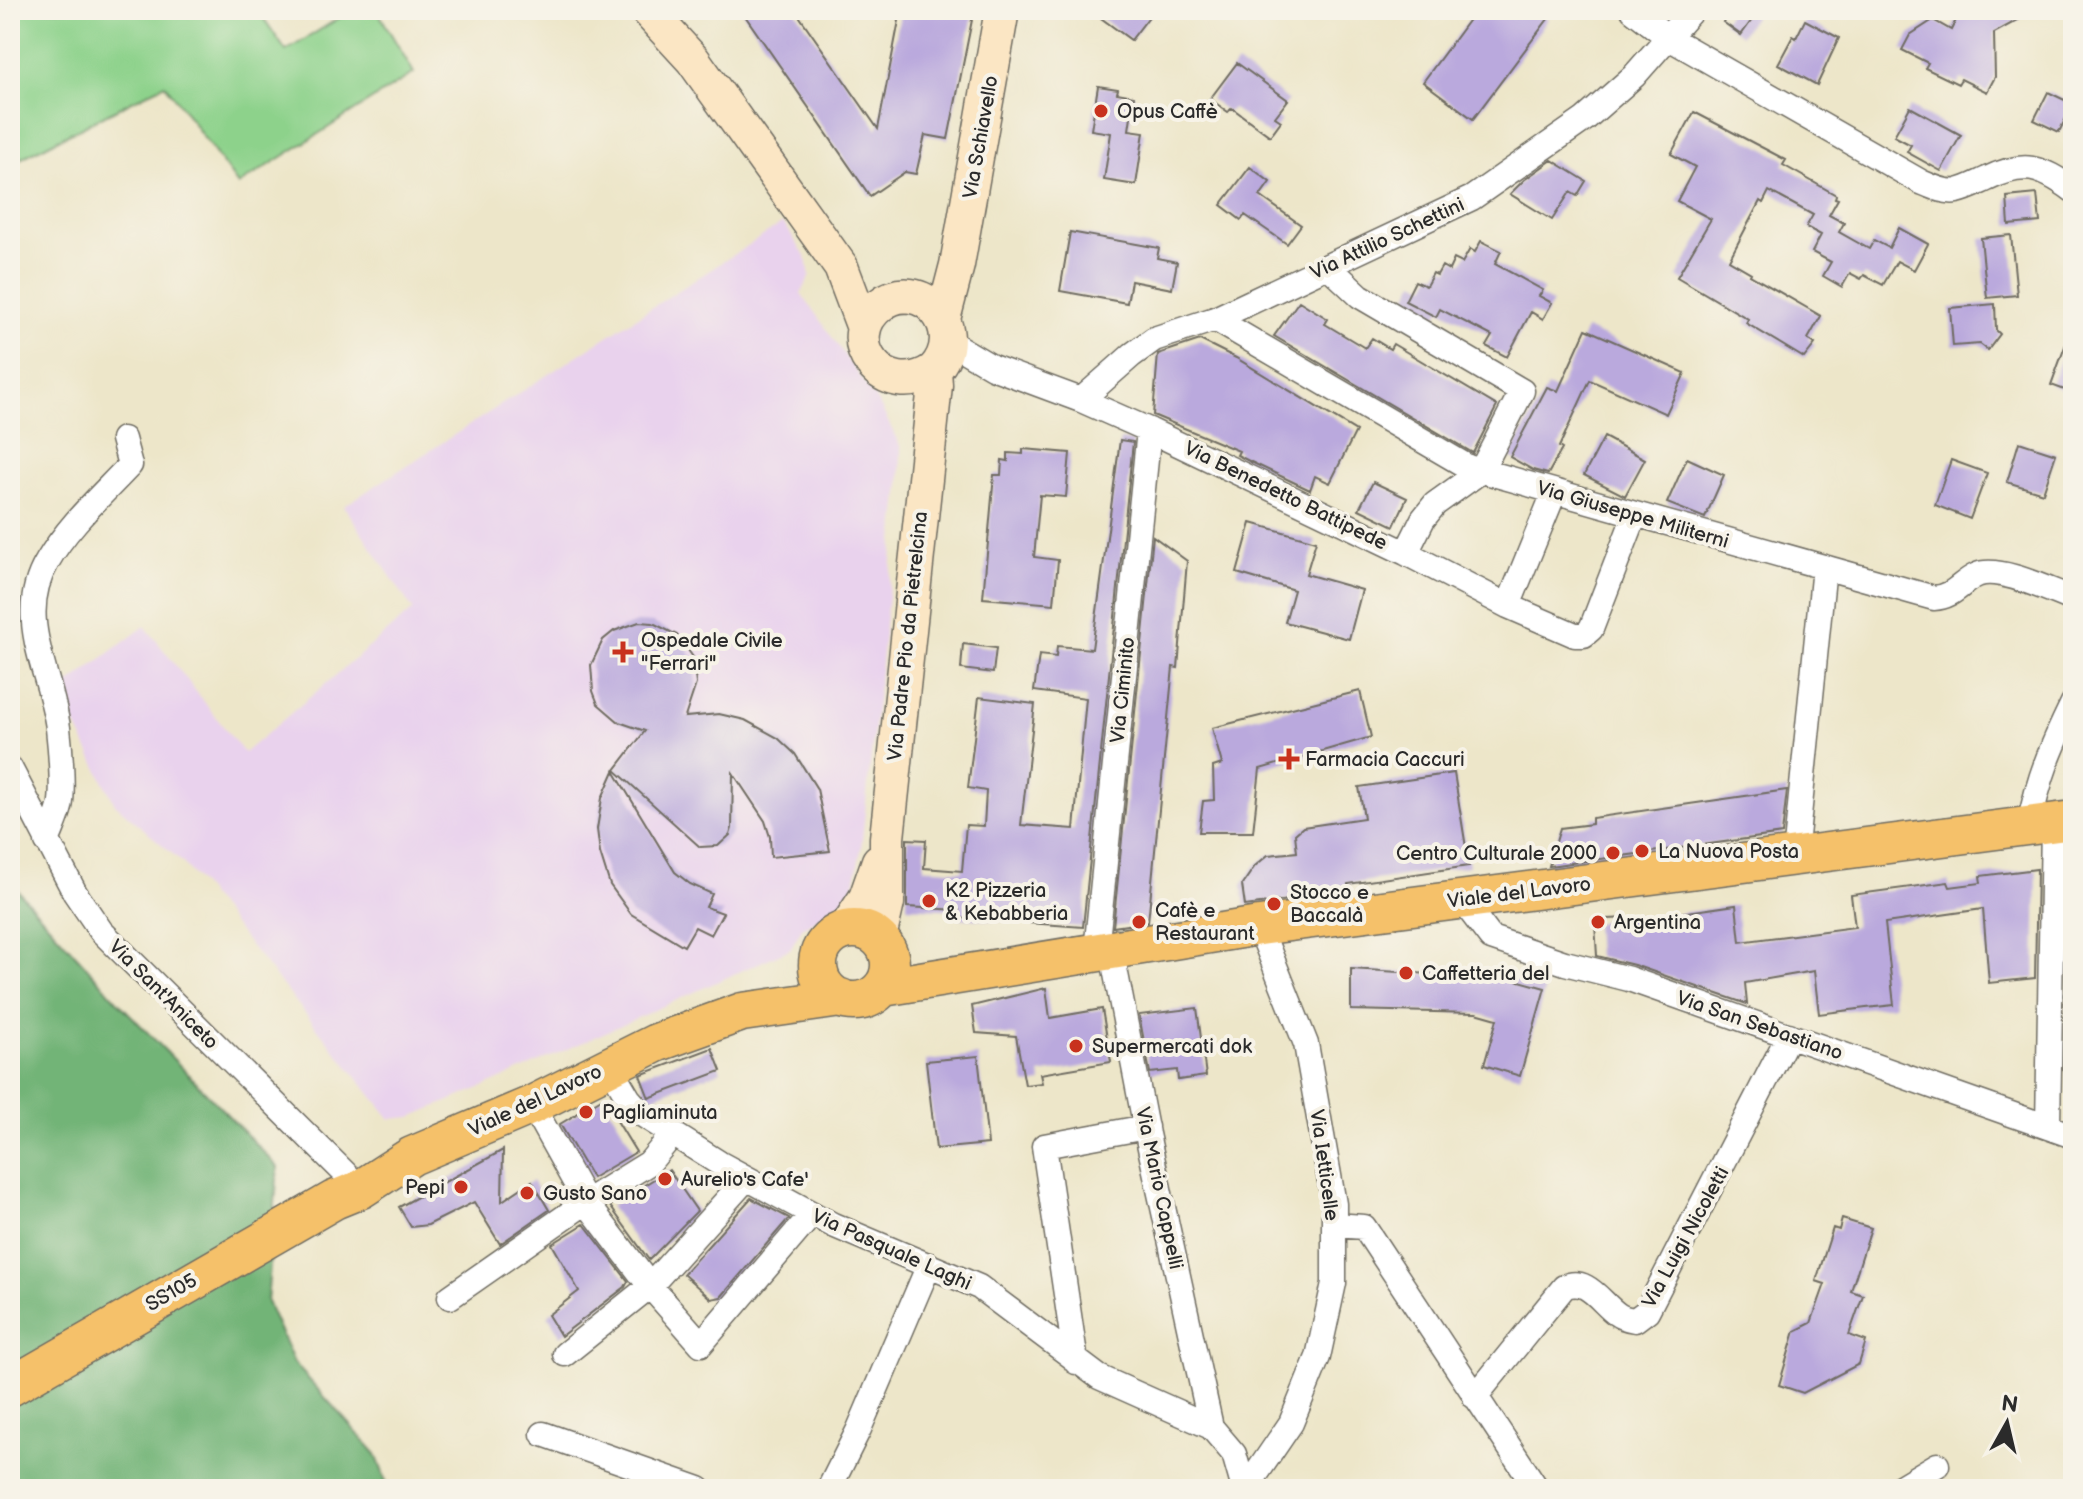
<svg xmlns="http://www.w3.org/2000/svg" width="2083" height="1499" viewBox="0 0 2083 1499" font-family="'Balsamiq Sans',sans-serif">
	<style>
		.built { fill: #e9d2ed }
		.green { fill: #8dd28b; stroke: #5c7e5b; stroke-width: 2 }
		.forest { fill: #72b477; stroke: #4e7051; stroke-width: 2 }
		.building { fill: #baa9dd }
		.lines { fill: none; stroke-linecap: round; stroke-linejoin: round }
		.street-casing { stroke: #6f6c62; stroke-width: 27 }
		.secondary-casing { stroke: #6f6c62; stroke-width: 37 }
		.primary-casing { stroke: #6f6c62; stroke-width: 41 }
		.street { stroke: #fff; stroke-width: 24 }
		.secondary { stroke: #fbe6c4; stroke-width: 34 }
		.primary { stroke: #f5c16b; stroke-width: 38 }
		.poi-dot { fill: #c8321e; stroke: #f7f3e8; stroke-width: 3 }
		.labels { text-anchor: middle; stroke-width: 8; stroke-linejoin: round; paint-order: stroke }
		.poi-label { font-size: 20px; fill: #2b2b2b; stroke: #f7f3e8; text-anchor: start }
		.street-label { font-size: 20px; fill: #2b2b2b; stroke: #f7f3e8 }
	</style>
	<rect width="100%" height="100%" fill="#f7f3e8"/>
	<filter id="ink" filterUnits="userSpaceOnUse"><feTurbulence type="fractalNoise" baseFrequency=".0125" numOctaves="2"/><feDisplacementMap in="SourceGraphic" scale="16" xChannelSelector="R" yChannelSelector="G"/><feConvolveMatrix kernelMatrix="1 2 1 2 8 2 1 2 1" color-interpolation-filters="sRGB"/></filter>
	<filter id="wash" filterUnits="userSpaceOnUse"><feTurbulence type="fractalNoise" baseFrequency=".006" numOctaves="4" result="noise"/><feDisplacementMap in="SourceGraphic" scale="32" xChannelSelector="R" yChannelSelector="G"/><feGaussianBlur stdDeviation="1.8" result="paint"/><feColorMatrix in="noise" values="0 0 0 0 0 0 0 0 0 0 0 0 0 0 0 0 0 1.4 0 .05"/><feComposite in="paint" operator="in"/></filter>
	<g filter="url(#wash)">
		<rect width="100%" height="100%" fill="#ede6c9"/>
		<path class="built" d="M783,223L806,257L810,276L801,293L881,407L901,448L900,485L861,849L853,889L841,904L802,928L790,949L497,1081L411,1117L391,1119L183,863L115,804L59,691L145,626L244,753L413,610L344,506Z"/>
		<path class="green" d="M10,10H258L286,51L352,10H377L414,73L238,185L165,84L10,164Z"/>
		<path class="forest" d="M10,882L121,1005L278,1167L267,1302L294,1363L376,1454L387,1484L376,1489H10Z"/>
		<g id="blocks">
			<path class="building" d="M741,10H795L878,129L901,10H974L948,139L925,135L916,174L905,172L870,196Z
				M1090,10H1154L1131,40Z
				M1476,10H1535L1548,19L1473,119L1423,82Z
				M1731,10H1759L1741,35L1723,22Z
				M1961,10H2036L1994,33L1995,77L1987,92L1961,79L1958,84L1925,68L1928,63L1902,50L1910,35L1933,20L1951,30Z
				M1805,20L1839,38L1817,85L1778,64L1793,36L1796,38Z
				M1237,63L1288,100L1275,117L1281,121L1270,136L1232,108L1228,112L1210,99Z
				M1098,86L1118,89L1117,93L1134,96L1129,130L1144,132L1136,185L1104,180L1111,133L1091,130Z
				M2048,92L2073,104L2059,132L2034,120Z
				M1910,107L1961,135L1941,171L1907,152L1911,145L1894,136Z
				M1694,112L1786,160L1783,165L1836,195L1835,198L1838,199L1829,215L1844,223L1839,232L1869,249L1874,240L1889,248L1899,228L1928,244L1914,270L1897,261L1883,285L1864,275L1861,279L1850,273L1842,287L1823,276L1831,262L1812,252L1821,235L1806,227L1813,215L1769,191L1763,203L1760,201L1729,260L1751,273L1750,275L1821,316L1808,339L1815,344L1804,358L1746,323L1748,319L1677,277L1711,219L1677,201L1695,167L1671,154Z
				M1552,160L1586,181L1577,196L1570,192L1552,220L1510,194L1524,180Z
				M1250,167L1270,182L1260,196L1301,225L1287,244L1245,215L1241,220L1221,205Z
				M2037,194L2040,222L2009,225L2007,197Z
				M1070,232L1159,248L1157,258L1177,262L1172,289L1131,281L1127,303L1060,291Z
				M2011,235L2017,295L1987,298L1981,238Z
				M1481,241L1501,251L1495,264L1543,290L1539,296L1552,303L1543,319L1531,312L1507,357L1486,346L1492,336L1440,309L1436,317L1405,301L1415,281L1426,286L1433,273L1437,275L1442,266L1449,270L1454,259L1462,263L1470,249L1475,252Z
				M1299,301L1328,319L1325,324L1365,348L1372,338L1390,349L1393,344L1497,406L1473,453L1274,336Z
				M1995,304L1996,330L2000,334L1988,350L1980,344L1953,346L1950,308Z
				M1586,329L1685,373L1666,414L1590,380L1559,447L1562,449L1548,474L1533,470L1510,457L1547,387L1558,391Z
				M2071,330H2073V393L2051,385Z
				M1200,340L1236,358L1356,431L1330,483L1315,476L1310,490L1249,461L1237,455L1239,451L1153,415L1158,354Z
				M1604,437L1645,459L1625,496L1584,475Z
				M1120,440L1133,442L1083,927L958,918L959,910L907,907V839L926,840L924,868L962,871L966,825L984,826L986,791L968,788L979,697L1035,704L1021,825L1074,829L1086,698L1034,691L1039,655L1056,657L1057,646L1092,649Z
				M2019,442L2056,454L2043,493L2007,482Z
				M1023,449L1070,453L1066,497L1040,495L1034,557L1058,560L1054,604L983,598L994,475H1001L1002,460L1008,461V453L1023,454Z
				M1687,458L1724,475L1705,518L1667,503Z
				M1951,460L1987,473L1970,519L1935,505Z
				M1373,482L1407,498L1394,526L1359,509Z
				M1251,523L1316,541L1306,574L1362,590L1349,639L1285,622L1294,590L1237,573Z
				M1153,536L1187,561L1178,668L1173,667L1148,922L1113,927Z
				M639,622L653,623L677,635L693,657L696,684L685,717L719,714L745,720L778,738L795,754L817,789L830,851L771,857L770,837L765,821L733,773L732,828L730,835L718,846L700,847L615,770L645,731L619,722L598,704L593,691L591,665L603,640L614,631Z
				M963,644L996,648L993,673L961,669Z
				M1360,691L1371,737L1260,769L1253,832H1199L1203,801L1214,800L1213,767L1222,764L1212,728Z
				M614,771L675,872L690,884L712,894L706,907L723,913L711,935L695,927L684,946L631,914L610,885L600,853L597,829L602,798Z
				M1454,773L1469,866L1348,884L1349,892L1245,906L1242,885L1255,866L1268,855L1297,852L1295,834L1303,827L1364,818L1359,787Z
				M1787,790L1782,834L1549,866L1560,828L1592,824V818Z
				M2037,869L2035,978L1989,983L1983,909L1885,923L1894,1005L1866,1008L1819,1014L1814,971L1745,983L1747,1004L1634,965L1597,956L1595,924L1607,919L1653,917L1736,905L1740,942L1855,927L1851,895L1948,882L1950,887L1981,883L1980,876Z
				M1351,969L1430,974L1429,971L1487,972L1545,988L1520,1076L1484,1065L1497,1019L1476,1013L1351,1010Z
				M1046,988L1050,1018L1102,1009L1111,1062L1040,1074L1042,1083L1025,1085L1016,1036L976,1033L972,1006Z
				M1197,1008L1206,1076L1178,1080L1177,1070L1150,1073L1139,1015Z
				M712,1048L721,1071L649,1098L640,1075Z
				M978,1056L988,1144L936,1149L926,1061Z
				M603,1098L636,1152L592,1178L560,1124Z
				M503,1150L502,1201L532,1181L549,1210L500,1244L474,1202L428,1225L411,1227L399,1207Z
				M669,1170L697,1211L649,1260L610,1206Z
				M751,1198L789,1218L721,1297L711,1299L683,1274Z
				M1842,1219L1871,1228L1851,1291L1863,1295L1849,1335L1866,1341L1859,1364L1803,1393L1779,1385L1795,1331L1811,1323L1825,1284L1816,1281L1833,1228L1839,1230Z
				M584,1224L628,1281L625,1287L561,1336L548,1315L579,1291L552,1244Z"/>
		</g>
	</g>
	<g filter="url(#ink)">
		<use href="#blocks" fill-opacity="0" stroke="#6f6c62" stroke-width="2"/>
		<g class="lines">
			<g class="street-casing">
				<path id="street" d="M1633,10L1669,38L1921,182C1933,187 1945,193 1957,191C1967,189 1978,183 1987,179C2024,161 2040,166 2073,190
					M1329,267L1360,296L1522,391L1481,471L1435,504L1423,519L1406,553
					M1215,319L1468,467L1934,598C1954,597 1961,582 1977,575C1998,565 2051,591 2073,599
					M948,341L992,367L1081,400L1149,430L1406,553L1508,606L1575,635H1584L1591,629L1635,515
					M1081,400L1132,355L1154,339L1215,319L1472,198L1585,119L1634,76L1692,10
					M1508,606L1554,493
					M10,768L75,893L101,931L361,1189
					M2029,826C2039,776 2051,748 2073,703
					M47,842C51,831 57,819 60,807C64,792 60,745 58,728C51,673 14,617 47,562C68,525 101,496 130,465L123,439
					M1795,856L1824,567
					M1462,900L1491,938L1565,963L1629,979L2073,1136
					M1111,948L1147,1134L1211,1427
					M1096,951L1149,430
					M609,1065L629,1099L643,1115L719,1163L833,1225L979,1287L1099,1377L1211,1427L1234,1454L1244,1489
					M532,1105L586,1202L650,1286L701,1344L812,1214
					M2048,1127L2053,823
					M1334,1225L1364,1227L1537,1489
					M450,1297L586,1202L649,1163L673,1134
					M565,1354L650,1286L746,1179
					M1076,1362L1044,1146L1146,1127
					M1475,1397L1564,1287C1587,1276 1600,1302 1617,1314C1622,1318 1628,1319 1635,1320L1647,1311L1789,1035
					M543,1434L699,1489
					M829,1489L859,1429L929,1265
					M1246,1489L1291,1423L1318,1357L1334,1283V1204L1306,1044L1259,926
					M1897,1489L1937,1465"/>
			</g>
			<g class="secondary-casing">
				<path id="secondary" d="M647,10L693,60L841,267L864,328
					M943,319L957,265L1002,10
					M845,930L866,898L879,861
					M879,938L887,903V838L935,385L934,370C971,330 921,273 880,305C836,339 884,404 934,370"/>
			</g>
			<g class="primary-casing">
				<path id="primary" d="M818 965a36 36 0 1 1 72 0a36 36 0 1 1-72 0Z
					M883,987L1259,926L2073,820
					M10,1387L334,1200L361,1189L412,1156L532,1105L656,1043L742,1012L841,998"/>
			</g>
			<use href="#street" class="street"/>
			<use href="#secondary" class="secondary"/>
			<use href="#primary" class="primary"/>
		</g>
	</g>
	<g class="poi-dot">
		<circle cx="1101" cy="111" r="8"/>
		<path d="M619 640h8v8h8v8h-8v8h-8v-8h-8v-8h8z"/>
		<path d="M1285 747h8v8h8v8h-8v8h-8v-8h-8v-8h8z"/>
		<circle cx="1642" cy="851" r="8"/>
		<circle cx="1613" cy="853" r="8"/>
		<circle cx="929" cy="901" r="8"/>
		<circle cx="1274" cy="904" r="8"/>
		<circle cx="1139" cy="922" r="8"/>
		<circle cx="1598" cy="922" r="8"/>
		<circle cx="1406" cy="973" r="8"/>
		<circle cx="1076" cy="1046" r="8"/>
		<circle cx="586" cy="1112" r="8"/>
		<circle cx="665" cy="1179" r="8"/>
		<circle cx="461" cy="1187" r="8"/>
		<circle cx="527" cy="1193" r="8"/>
	</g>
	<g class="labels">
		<g class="poi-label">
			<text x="1117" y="118">Opus Caffè</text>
			<text x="641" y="647">Ospedale Civile<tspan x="641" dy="23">"Ferrari"</tspan></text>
			<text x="1305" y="766">Farmacia Caccuri</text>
			<text x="1658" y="858">La Nuova Posta</text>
			<text x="1597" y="860" text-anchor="end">Centro Culturale 2000</text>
			<text x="945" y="897">K2 Pizzeria<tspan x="945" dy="23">&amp; Kebabberia</tspan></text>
			<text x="1290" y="899">Stocco e<tspan x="1290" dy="23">Baccalà</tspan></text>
			<text x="1155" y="917">Cafè e<tspan x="1155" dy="23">Restaurant</tspan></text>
			<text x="1614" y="929">Argentina</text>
			<text x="1422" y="980">Caffetteria del</text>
			<text x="1092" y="1053">Supermercati dok</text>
			<text x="602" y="1119">Pagliaminuta</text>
			<text x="681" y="1186">Aurelio's Cafe'</text>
			<text x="445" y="1194" text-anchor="end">Pepi</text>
			<text x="543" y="1200">Gusto Sano</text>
		</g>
		<g class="street-label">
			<text transform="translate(980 137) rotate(-80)" y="7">Via Schiavello</text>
			<text transform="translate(1387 238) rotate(-25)" y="7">Via Attilio Schettini</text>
			<text transform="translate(1286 495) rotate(26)" y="7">Via Benedetto Battipede</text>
			<text transform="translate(1633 514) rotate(16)" y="7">Via Giuseppe Militerni</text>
			<text transform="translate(907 636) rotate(-84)" y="7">Via Padre Pio da Pietrelcina</text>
			<text transform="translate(1122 690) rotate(-84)" y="7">Via Ciminito</text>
			<text transform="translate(1519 892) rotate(-7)" y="7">Viale del Lavoro</text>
			<text transform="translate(164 994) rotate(45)" y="7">Via Sant'Aniceto</text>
			<text transform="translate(1760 1025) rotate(19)" y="7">Via San Sebastiano</text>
			<text transform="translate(535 1100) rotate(-25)" y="7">Viale del Lavoro</text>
			<text transform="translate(1325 1165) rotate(82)" y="7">Via Ietticelle</text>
			<text transform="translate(1160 1188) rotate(78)" y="7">Via Mario Cappelli</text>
			<text transform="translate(1685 1237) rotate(-61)" y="7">Via Luigi Nicoletti</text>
			<text transform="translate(892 1249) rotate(24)" y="7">Via Pasquale Laghi</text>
			<text transform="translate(171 1292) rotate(-30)" y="7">SS105</text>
		</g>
	</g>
	<rect width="2083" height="1499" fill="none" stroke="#f7f3e8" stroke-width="40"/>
	<g transform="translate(2007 1423) rotate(8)" stroke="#f7f3e8" stroke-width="6" paint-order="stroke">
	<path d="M0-6L14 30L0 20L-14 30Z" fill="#2b2b2b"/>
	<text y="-12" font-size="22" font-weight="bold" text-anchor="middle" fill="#2b2b2b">N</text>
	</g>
</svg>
